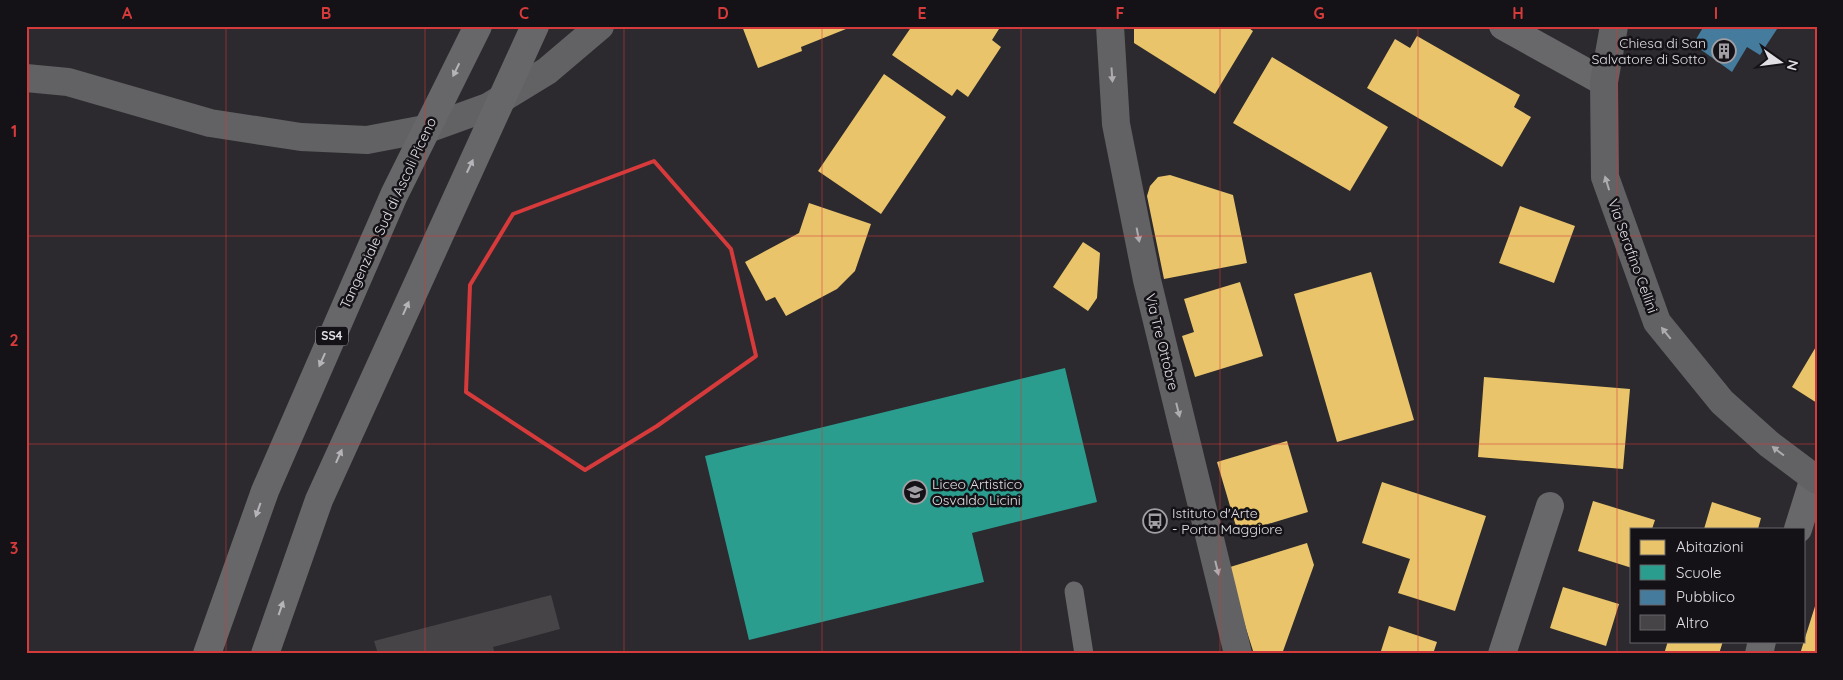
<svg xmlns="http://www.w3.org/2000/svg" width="1843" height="680" viewBox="0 0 1843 680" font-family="Quicksand,sans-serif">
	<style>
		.homes { fill: #e9c46a }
		.schools { fill: #2a9d8f }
		.public { fill: #457b9d }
		.building { fill: #464447 }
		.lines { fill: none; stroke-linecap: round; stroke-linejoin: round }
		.lane { stroke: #68676a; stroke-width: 19 }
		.street { stroke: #68676a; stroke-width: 28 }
		.secondary { stroke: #626163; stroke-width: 28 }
		.highway { stroke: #676668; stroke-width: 28 }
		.oneway { fill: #b6b4b9 }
		.oneway2 { fill: #aeacb0 }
		.marked { fill: none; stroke: #d73a3b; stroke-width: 4; stroke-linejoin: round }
		.grid { fill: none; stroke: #d73a3b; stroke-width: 1; stroke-opacity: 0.55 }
		.labels { text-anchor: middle; stroke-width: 5; stroke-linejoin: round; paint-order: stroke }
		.shield { fill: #141216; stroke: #a4a1a6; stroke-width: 1 }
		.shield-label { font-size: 12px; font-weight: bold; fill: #e1dee4 }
		.poi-label { font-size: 14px; fill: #e1dee4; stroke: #141216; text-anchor: start }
		.street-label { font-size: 14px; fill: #e1dee4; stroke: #141216 }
		.neatline { fill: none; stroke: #d73a3b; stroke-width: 2 }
		.grid-label { font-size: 16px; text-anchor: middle; font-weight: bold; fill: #d73a3b }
	</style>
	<rect width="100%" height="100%" fill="#2c2a2e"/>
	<path class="homes" d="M742,26H845L846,29L801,47L802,51L758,68Z
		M912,26H995L999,29L992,40L1001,47L968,97L957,89L952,96L892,55Z
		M1134,26H1246L1253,31L1215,94L1134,43Z
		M1417,36L1520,95L1514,107L1531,117L1502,167L1367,88L1395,39L1410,48Z
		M1272,57L1388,127L1350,191L1233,123Z
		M884,74L946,117L881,214L818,171Z
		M1170,175L1233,195L1247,263L1164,279L1147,196L1150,186L1158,177Z
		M809,203L871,224L855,271L837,289L786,316L775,297L766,301L745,262L799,233Z
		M1520,206L1575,226L1554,283L1499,263Z
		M1083,242L1100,253L1097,298L1088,311L1053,287Z
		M1371,272L1414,420L1337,442L1294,294Z
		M1240,282L1263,356L1195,377L1182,336L1194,332L1184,299Z
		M1817,345V403L1792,387Z
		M1484,377L1630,389L1623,469L1478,457Z
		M1287,441L1308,512L1238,533L1217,462Z
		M1382,482L1486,516L1455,611L1398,593L1410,559L1362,543Z
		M1593,501L1655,520L1652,529H1632V568L1578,551Z
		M1712,502L1761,518L1758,529H1704Z
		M1307,543L1314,565L1282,654H1254L1227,568Z
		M1563,587L1619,604L1606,646L1550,628Z
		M1817,600V654H1800L1804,641Z
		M1389,626L1437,642L1433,654H1380Z
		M1668,641H1723L1719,654H1664Z"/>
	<path class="schools" d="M1065,368L1097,502L972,533L984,582L749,640L705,456Z"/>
	<path class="public" d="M1704,26H1779L1760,55L1747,47L1732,72L1693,44Z"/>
	<path class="building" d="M551,595L560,629L493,647L495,654H378L374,641Z"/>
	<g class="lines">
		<path class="lane" d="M1074,591L1084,654"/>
		<path class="street" d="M1503,26L1604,82
			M1798,529L1814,478
			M1502,654L1550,506
			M1759,654L1762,641"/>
		<path class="secondary" d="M1110,26L1116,124L1147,280L1238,654
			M1614,26L1604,82L1605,177L1657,322L1722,402L1769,444L1817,480
			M26,78L68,82L210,123L301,137L367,140L430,128L488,107L547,71L600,26"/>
		<path class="highway" d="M207,654L265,491L394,195L478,26
			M265,654L319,500L535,26"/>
	</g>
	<defs><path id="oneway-solid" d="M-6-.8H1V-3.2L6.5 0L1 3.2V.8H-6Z" transform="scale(1.25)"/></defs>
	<g class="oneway">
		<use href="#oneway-solid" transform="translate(456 70) rotate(116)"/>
		<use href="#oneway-solid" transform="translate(470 166) rotate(-65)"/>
		<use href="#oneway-solid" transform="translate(406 308) rotate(-66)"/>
		<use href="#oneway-solid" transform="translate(322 360) rotate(114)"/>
		<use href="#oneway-solid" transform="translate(339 456) rotate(-66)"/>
		<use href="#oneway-solid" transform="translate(258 510) rotate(110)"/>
		<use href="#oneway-solid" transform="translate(281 608) rotate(-71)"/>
	</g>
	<g class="oneway2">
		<use href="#oneway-solid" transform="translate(1112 75) rotate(86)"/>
		<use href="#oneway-solid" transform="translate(1607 183) rotate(-107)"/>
		<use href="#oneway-solid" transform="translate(1138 235) rotate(79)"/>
		<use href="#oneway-solid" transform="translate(1666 333) rotate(-129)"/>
		<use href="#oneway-solid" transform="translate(1178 410) rotate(76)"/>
		<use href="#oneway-solid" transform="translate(1778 451) rotate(-143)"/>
		<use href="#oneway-solid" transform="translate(1217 568) rotate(76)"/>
	</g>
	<path class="marked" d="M654,161L731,249L756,356L657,426L585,470L466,392L470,285L513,214Z"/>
	<path class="grid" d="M226,26V654M425,26V654M624,26V654M822,26V654M1021,26V654M1220,26V654M1418,26V654M1617,26V654M26,236H1817M26,444H1817"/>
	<defs>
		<g id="building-ring" transform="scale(1.25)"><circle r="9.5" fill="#141216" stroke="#a29fa4" stroke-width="1.5"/><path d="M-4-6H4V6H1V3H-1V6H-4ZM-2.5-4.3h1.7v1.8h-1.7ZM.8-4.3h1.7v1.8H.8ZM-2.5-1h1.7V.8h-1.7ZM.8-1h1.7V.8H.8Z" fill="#a29fa4"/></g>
		<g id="school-ring" transform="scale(1.25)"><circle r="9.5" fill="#141216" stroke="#a29fa4" stroke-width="1.5"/><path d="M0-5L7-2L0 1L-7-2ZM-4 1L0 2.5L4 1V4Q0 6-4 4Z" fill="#a29fa4"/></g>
		<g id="bus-ring" transform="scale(1.25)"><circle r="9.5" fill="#141216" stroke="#a29fa4" stroke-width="1.5"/><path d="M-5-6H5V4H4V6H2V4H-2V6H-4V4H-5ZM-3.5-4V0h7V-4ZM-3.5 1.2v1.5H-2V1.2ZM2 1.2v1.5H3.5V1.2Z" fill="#a29fa4"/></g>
	</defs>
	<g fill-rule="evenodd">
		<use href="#building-ring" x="1724" y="51"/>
		<use href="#school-ring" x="915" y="492"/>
		<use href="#bus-ring" x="1155" y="521"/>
	</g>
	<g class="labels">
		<rect class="shield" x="316" y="326.5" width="32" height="19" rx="4"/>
		<g class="shield-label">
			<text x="332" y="340">SS4</text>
		</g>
		<g class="poi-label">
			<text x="1706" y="48" text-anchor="end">Chiesa di San<tspan x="1706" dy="16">Salvatore di Sotto</tspan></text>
			<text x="932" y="489">Liceo Artistico<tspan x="932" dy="16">Osvaldo Licini</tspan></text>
			<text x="1172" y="518">Istituto d'Arte<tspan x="1172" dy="16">- Porta Maggiore</tspan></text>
		</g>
		<g class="street-label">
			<text transform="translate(388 213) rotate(-65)" y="5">Tangenziale Sud di Ascoli Piceno</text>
			<text transform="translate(1633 256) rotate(70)" y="5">Via Serafino Cellini</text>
			<text transform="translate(1162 342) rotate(76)" y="5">Via Tre Ottobre</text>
		</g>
	</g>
	<rect width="1843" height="680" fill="none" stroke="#141216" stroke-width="55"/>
	<rect x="1630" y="528" width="175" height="115" fill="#141216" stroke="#666468"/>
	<rect x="1640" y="540" width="25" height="15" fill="#e9c46a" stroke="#666468"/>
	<text x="1676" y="552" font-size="15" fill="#e1dee4">Abitazioni</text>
	<rect x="1640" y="565" width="25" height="15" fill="#2a9d8f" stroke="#666468"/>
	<text x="1676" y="578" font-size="15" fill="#e1dee4">Scuole</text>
	<rect x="1640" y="590" width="25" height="15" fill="#457b9d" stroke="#666468"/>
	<text x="1676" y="602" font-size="15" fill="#e1dee4">Pubblico</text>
	<rect x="1640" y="615" width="25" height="15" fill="#464447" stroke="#666468"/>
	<text x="1676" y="628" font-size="15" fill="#e1dee4">Altro</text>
	<g transform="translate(1780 62) rotate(104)" stroke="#141216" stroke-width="4" paint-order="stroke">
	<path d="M0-4L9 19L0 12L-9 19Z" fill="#e1dee4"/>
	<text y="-8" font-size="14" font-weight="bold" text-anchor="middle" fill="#e1dee4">N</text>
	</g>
	<rect x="28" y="28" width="1788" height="624" class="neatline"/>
	<g class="grid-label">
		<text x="127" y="19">A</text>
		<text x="326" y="19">B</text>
		<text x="524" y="19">C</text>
		<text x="723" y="19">D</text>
		<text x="922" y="19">E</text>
		<text x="1120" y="19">F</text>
		<text x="1319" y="19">G</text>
		<text x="1518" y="19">H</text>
		<text x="1716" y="19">I</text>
		<text x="14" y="137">1</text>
		<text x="14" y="346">2</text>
		<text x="14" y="554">3</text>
	</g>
</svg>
